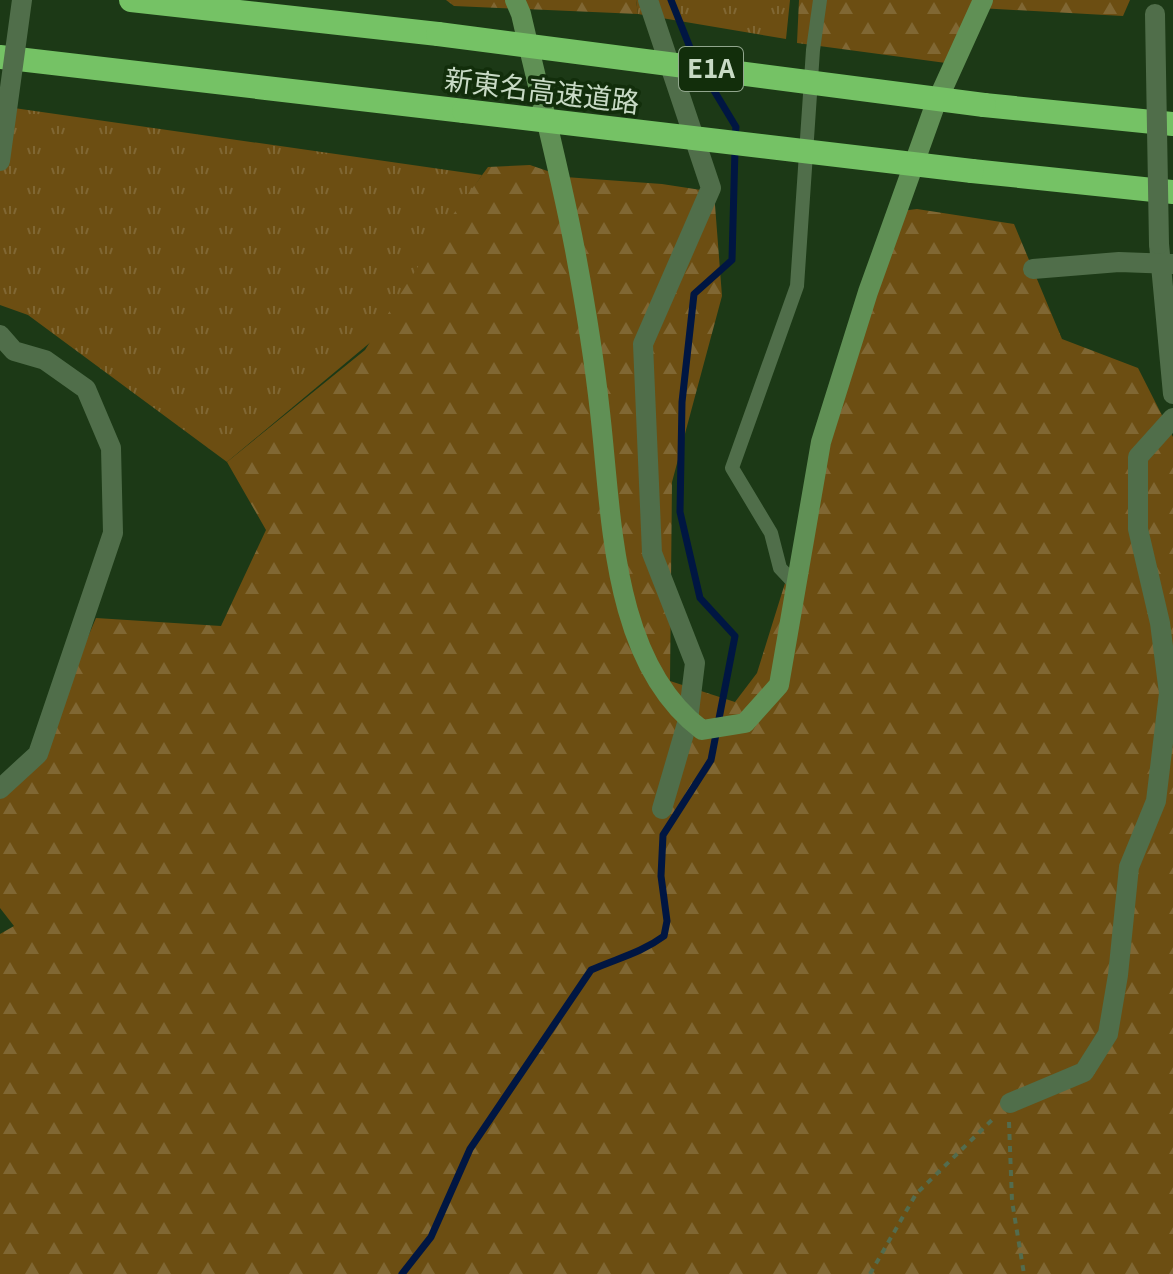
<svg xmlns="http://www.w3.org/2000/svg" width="1173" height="1274" viewBox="0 0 1173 1274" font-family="Georgia,'Noto Sans JP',serif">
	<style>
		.grass { fill: url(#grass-tufts) }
		.forest { fill: url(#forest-firs) }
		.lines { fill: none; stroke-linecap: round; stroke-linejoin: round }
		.stream { stroke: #001642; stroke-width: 7 }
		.path { stroke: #536c4e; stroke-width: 4; stroke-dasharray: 6 6; stroke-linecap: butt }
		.lane { stroke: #506e4a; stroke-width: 14 }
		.street { stroke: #506e4a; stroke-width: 20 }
		.secondary { stroke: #609055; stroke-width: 20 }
		.highway { stroke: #75c265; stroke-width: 24 }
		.street-bridge { stroke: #506e4a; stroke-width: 20 }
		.highway-bridge { stroke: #75c265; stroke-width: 24 }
		.labels { text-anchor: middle; stroke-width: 7; stroke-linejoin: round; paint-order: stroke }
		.shield { fill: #122e0b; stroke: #91a68d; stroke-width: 2 }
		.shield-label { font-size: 26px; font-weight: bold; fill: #c8dac5 }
		.street-label { font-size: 28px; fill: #c8dac5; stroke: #122e0b }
	</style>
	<defs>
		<pattern id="grass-tufts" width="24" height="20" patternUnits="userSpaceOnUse" patternTransform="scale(2)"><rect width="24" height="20" fill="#6c4e12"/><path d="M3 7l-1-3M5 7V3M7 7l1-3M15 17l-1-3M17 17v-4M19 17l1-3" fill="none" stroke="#806733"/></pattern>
		<pattern id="forest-firs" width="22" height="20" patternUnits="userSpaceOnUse" patternTransform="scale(2)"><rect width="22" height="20" fill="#6c4e12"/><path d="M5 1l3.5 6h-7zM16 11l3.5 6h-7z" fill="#806733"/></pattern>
	</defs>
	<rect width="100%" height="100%" fill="#1c3916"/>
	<path class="grass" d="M636,0H790L786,39L638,14Z
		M0,106L482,175L372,341L227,462L28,315L0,305Z"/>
	<path class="forest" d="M446,0H636L638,14L454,6Z
		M799,0H1130L1123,16L979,8L946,63L797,43Z
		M530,165L565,177L662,184L714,192L722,296L672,482L670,681L735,702L757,673L901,211L917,209L1014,224L1062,339L1138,368L1173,437V1274H0V934L14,926L0,908V796L38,754L96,618L221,626L266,530L227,462L365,350L438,235L488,167Z"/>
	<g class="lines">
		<path class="stream" d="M671,0L695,60
			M704,74L736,127L735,137
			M402,1274L431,1237L470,1149L591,970C618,958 641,953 664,936L667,921L661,876L663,835L711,760L735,636L700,598L680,512L682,402L694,294L732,260L735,149"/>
		<path class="path" d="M1009,1122L1012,1201L1024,1274
			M870,1274L916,1194L996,1116"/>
		<path class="lane" d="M797,586L780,568L771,533L732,468L797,286L813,50L820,0"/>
		<path class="street" d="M648,0L711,188L643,344L652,553L695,663L688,720L662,809
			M1159,244L1173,394
			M1033,269L1119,262L1173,264
			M0,335L14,351L45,360L86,389L111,448L113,533L38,754L0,789
			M1010,1103L1084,1072L1108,1034L1118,975L1129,867L1156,801L1169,693L1160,623L1138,529V457L1173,418"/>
		<path class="secondary" d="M515,0L521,14C539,92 560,171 575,250C585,303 594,358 600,412C612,515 611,662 702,730L745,723L779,685L821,442L868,292L934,108L983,0"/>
		<path class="highway" d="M131,0L438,34
			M0,57L464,111
			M984,105L1173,124
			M972,171L1173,192"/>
		<path class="street-bridge" d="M1155,14L1159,244
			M0,161L22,0"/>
		<path class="highway-bridge" d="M438,34L984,105
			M464,111L972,171"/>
	</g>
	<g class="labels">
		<rect class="shield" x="679" y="47" width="64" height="44" rx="6"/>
		<g class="shield-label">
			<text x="711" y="78">E1A</text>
		</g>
		<g class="street-label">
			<text transform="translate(542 91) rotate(7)" y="10">新東名高速道路</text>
		</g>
	</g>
</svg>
